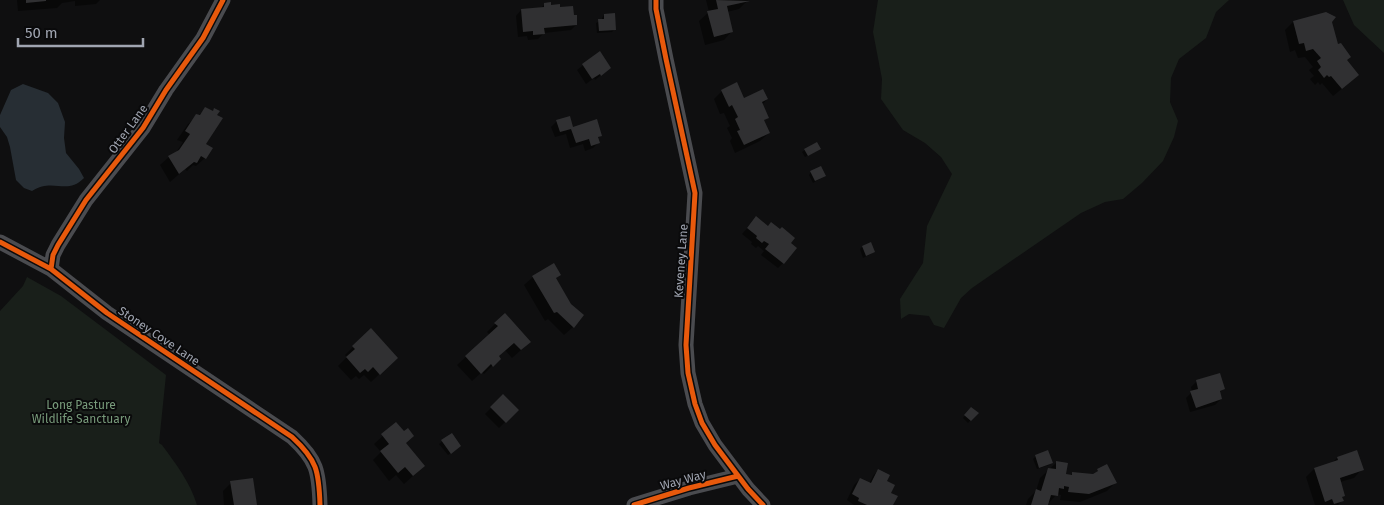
<svg xmlns="http://www.w3.org/2000/svg" width="1384" height="505" viewBox="0 0 1384 505" font-family="'Fira Sans',sans-serif">
	<style>
		.green { fill: #191f1a }
		.water { fill: #272e34 }
		.shadow { fill: #0007 }
		.building { fill: #303032 }
		.lines { fill: none; stroke-linecap: round; stroke-linejoin: round }
		.street { stroke: #4a4b4f; stroke-width: 15 }
		.cycleway-casing { stroke: #0a0a0b; stroke-width: 8 }
		.cycleway { stroke: #e8590c; stroke-width: 5 }
		.labels { text-anchor: middle; stroke-width: 4; stroke-linejoin: round; paint-order: stroke }
		.street-label { font-size: 12px; fill: #a0a5b1; stroke: #0a0a0b }
		.park-label { font-size: 12px; fill: #789b7b; stroke: #0a0a0b }
	</style>
	<rect width="100%" height="100%" fill="#0f0f10"/>
	<path class="green" d="M878,0H1229L1216,12L1206,38L1179,59L1171,78L1170,102L1178,121L1174,137L1163,161L1142,183L1123,199L1105,202L1081,213L972,288L961,298L944,328L934,325L929,316L909,314L901,319L900,299L923,263L927,226L952,174L941,157L925,143L903,130L881,99L882,79L873,32Z
		M1343,0H1384V53L1354,25Z
		M27,277L61,296L166,375L159,443L162,445C176,464 190,482 197,505H0V311L23,286Z"/>
	<path class="water" d="M23,84L48,93L58,103L65,122L64,138L66,153L79,169L84,178C66,196 54,177 32,191L24,188L16,180L10,147L7,137L0,127V115L11,90Z"/>
	<path class="shadow" d="M17,0H100L96,4L75,6V1L62,3L57,8L18,11Z
		M706,0H748L739,9L727,12L732,31L724,40L705,45L699,21L709,12Z
		M545,4L576,25L571,30L544,33L538,39L528,40L527,36L518,37L516,16L521,10L541,8Z
		M604,15L615,29L612,32L597,33L596,23L602,20V18Z
		M1293,22H1331L1338,46L1346,60L1349,83L1333,96L1322,83L1320,85L1318,82L1315,85L1310,79L1314,76L1309,70L1313,67L1305,57L1298,58L1295,50L1290,52L1285,30Z
		M599,53L610,68L595,80L594,78L586,84L577,70Z
		M722,91L744,100L767,99L762,105L767,117L763,121L769,133L760,141L735,153L730,141L732,138L727,128L730,126L724,113L720,114L714,99Z
		M206,109L212,112L214,110L204,144L205,158L196,166L193,165L187,171L185,169L170,182L160,165L169,157L175,154L183,142L177,140L188,124Z
		M557,121L573,128L601,135L597,139L598,143L593,148L585,151L583,144L570,148L566,134L555,137L551,127Z
		M805,150L817,151L805,157L802,152Z
		M811,172L824,176L813,183L809,175Z
		M751,224L768,227L789,243L783,263L778,268L761,255L764,251L758,246L756,248L751,244L752,242L742,234Z
		M862,247L874,252L863,258L860,249Z
		M560,274L555,279L573,327L564,335L548,319L545,321L524,285L533,277Z
		M495,324L530,342L512,358L505,350L498,357L500,359L491,367L484,374L482,372L472,381L457,365L490,335L487,332Z
		M353,347L388,366L371,382L364,375L359,379L356,376L351,380L338,366L347,357L345,355Z
		M1196,382L1224,388L1219,393L1221,399L1215,405L1190,412L1186,398L1192,392L1191,387Z
		M503,396L517,410L499,428L485,414Z
		M971,408L977,413L968,423L963,418Z
		M396,424L405,444L424,466L404,484L396,475L389,481L373,460L381,452L374,444Z
		M451,434L457,449L448,455L439,444Z
		M1357,452L1362,469L1354,478L1340,482L1344,495L1341,498L1342,501L1338,505H1315L1306,477L1314,469L1332,463L1337,458Z
		M1036,456L1051,463L1049,465L1037,469L1033,459Z
		M1057,462L1065,475L1070,476L1073,473L1093,475L1106,465L1115,483L1107,491L1080,502L1060,500L1061,495L1057,494L1047,505H1026L1028,499L1036,491L1040,478Z
		M878,470L886,482L892,505H854L847,500L854,485L860,479L869,484L873,476Z
		M231,483L256,505H224L223,491Z"/>
	<path class="building" d="M26,0H46V1L26,3Z
		M716,0L750,1L727,6L733,32L714,37L707,11L718,9Z
		M551,2V5L560,4V7L573,6L574,15H577V25L544,28L545,34L533,35V31L523,32L521,9L544,7V3Z
		M1326,12L1336,17L1332,22L1338,44L1341,43L1351,57L1347,60L1359,75L1342,89L1331,76L1329,77L1327,75L1324,78L1318,70L1321,67L1317,61L1321,58L1313,49L1306,51L1304,43L1299,44L1293,21Z
		M615,13L616,30L599,31L598,19H604V14Z
		M600,51L611,68L601,76L600,74L592,79L582,64Z
		M737,82L744,98L763,89L768,99L762,102L769,118L764,120L770,133L744,145L737,131L740,130L735,119L738,117L732,105L729,107L721,90Z
		M205,107L213,111L214,108L220,111L217,115L223,118L206,144L213,148L206,159L201,156L197,163L194,162L179,174L168,156L179,150L190,134L185,131L196,114L200,115Z
		M570,116L573,127L597,119L602,136L598,137L600,143L591,146L589,139L576,143L571,129L560,132L556,120Z
		M817,142L821,149L808,156L804,149Z
		M821,166L826,176L815,181L810,171Z
		M756,216L768,226L771,222L780,229L782,227L795,238L791,243L797,248L784,264L765,249L769,244L764,241L762,243L756,238L757,236L747,228Z
		M871,242L875,252L866,256L862,246Z
		M554,263L561,275L556,278L571,304L584,315L574,328L557,312L554,313L532,276Z
		M505,313L531,342L521,350L514,343L499,356L501,359L493,367L491,364L481,374L465,356L498,326L494,323Z
		M371,328L398,358L380,375L373,367L368,372L365,369L360,373L346,357L355,349L352,346Z
		M1220,373L1225,389L1220,391L1222,399L1196,408L1190,391L1198,389L1196,380Z
		M503,394L519,410L506,423L490,407Z
		M971,407L979,413L971,421L964,415Z
		M396,422L404,431L408,428L414,436L406,443L425,466L413,476L405,467L398,473L380,451L389,444L381,434Z
		M452,433L461,446L451,454L441,440Z
		M1048,450L1053,463L1039,468L1035,455Z
		M1357,450L1364,470L1340,478L1345,496L1342,497L1344,501L1334,504L1332,499L1325,502L1314,468L1338,460L1337,457Z
		M1056,461L1068,463L1066,474L1072,475V472L1093,474L1098,471L1097,469L1107,464L1117,483L1089,494L1068,492L1069,487L1064,486V489L1059,488L1058,496L1051,495L1048,505H1031L1036,489L1041,491L1048,468L1056,469Z
		M878,469L890,475L887,481L895,485L891,493L898,496L893,505H867L858,501L859,498L852,494L860,478L871,483Z
		M253,478L257,505H234L230,481Z"/>
	<g class="lines">
		<path class="street" d="M656,0V9L666,59L695,193L686,345L688,373L695,404L702,423L715,445L748,489L763,505
			M0,242L51,269L107,313L292,437C317,460 319,471 320,505
			M51,269L53,255L58,245L86,200L143,128L166,90L203,38L223,0
			M634,505L689,488L738,476"/>
		<g class="cycleway-casing">
			<path id="cycleway" d="M656,0V9L666,59L695,193L686,345L688,373L695,404L702,423L715,445L748,489L763,505
				M0,242L51,269L107,313L292,437C317,460 319,471 320,505
				M51,269L53,255L58,245L86,200L143,128L166,90L203,38L223,0
				M634,505L689,488L738,476"/>
		</g>
		<use href="#cycleway" class="cycleway"/>
	</g>
	<g class="labels">
		<g class="street-label">
			<text transform="translate(128 129) rotate(-54)" y="4">Otter Lane</text>
			<text transform="translate(681 261) rotate(-86)" y="4">Keveney Lane</text>
			<text transform="translate(159 336) rotate(34)" y="4">Stoney Cove Lane</text>
			<text transform="translate(683 480) rotate(-15)" y="4">Way Way</text>
		</g>
		<g class="park-label">
			<text x="81" y="409">Long Pasture<tspan x="81" dy="14">Wildlife Sanctuary</tspan></text>
		</g>
	</g>
	<path d="M18 38v8h125v-8" fill="none" stroke="#a0a5b1" stroke-width="2.5"/>
	<text x="25" y="38" font-size="15" fill="#a0a5b1" stroke="#0a0a0b" stroke-width="4" paint-order="stroke">50 m</text>
</svg>
